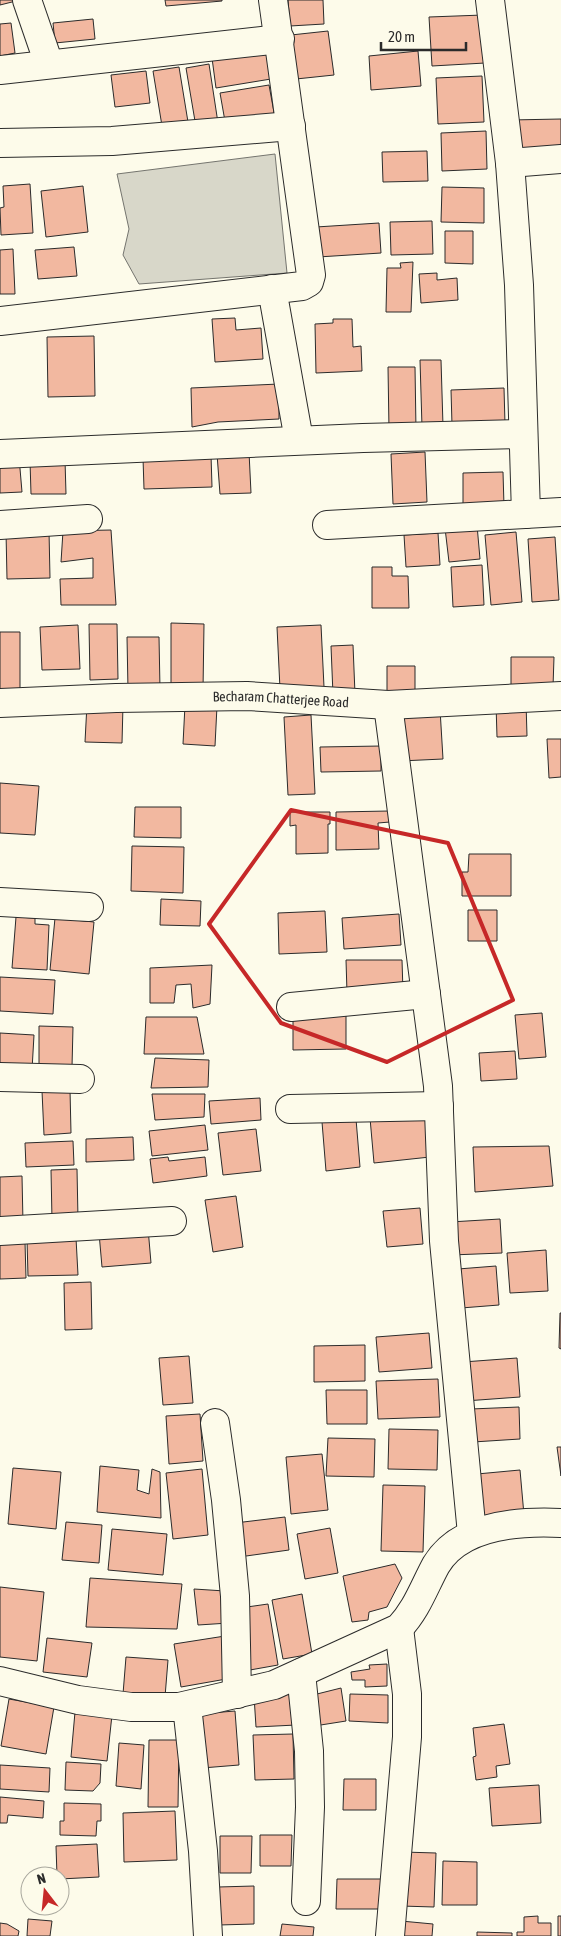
<svg xmlns="http://www.w3.org/2000/svg" width="561" height="1936" viewBox="0 0 561 1936" font-family="'Asap Condensed',sans-serif">
	<style>
		.water { fill: #d8d7c9; stroke: #74746e }
		.building { fill: #f2b8a0; stroke: #2b2b2b }
		.lines { fill: none; stroke-linecap: round; stroke-linejoin: round }
		.minor-casing { stroke: #2b2b2b; stroke-width: 30 }
		.minor { stroke: #fdfbea; stroke-width: 28 }
		.marked { fill: none; stroke: #c62828; stroke-width: 4; stroke-linejoin: round }
		.labels { text-anchor: middle; stroke-width: 4; stroke-linejoin: round; paint-order: stroke }
		.street-label { font-size: 14px; fill: #2b2b2b; stroke: #fdfbea }
	</style>
	<rect width="100%" height="100%" fill="#fdfbea"/>
	<path class="water" d="M275,154L287,273L139,284L123,255L129,229L117,174Z"/>
	<path class="building" d="M0,0H16V1L0,5Z
		M165,0H222V1L166,6Z
		M288,0H323L324,24L290,26Z
		M483,15L485,63L432,66L429,17Z
		M93,19L95,39L55,43L53,23Z
		M11,23L15,53L0,56V24Z
		M328,31L334,75L296,79L291,35Z
		M266,49L271,79L216,88L212,58Z
		M418,51L421,86L371,90L369,56Z
		M209,64L218,123L196,127L186,68Z
		M179,67L188,122L162,126L153,71Z
		M146,71L150,103L115,107L111,75Z
		M482,76L484,122L438,124L436,78Z
		M269,85L275,118L226,127L220,93Z
		M561,119V154L510,155V120Z
		M486,131L487,169L442,171L441,133Z
		M427,151L428,181L383,182L382,152Z
		M30,184L33,233L1,235L0,208L4,207L3,186Z
		M83,186L88,232L46,237L41,191Z
		M442,187L484,188V223L441,222Z
		M432,221L433,254L391,255L390,222Z
		M379,223L381,253L318,257L316,227Z
		M445,231H473V264L445,263Z
		M74,247L77,276L38,279L35,250Z
		M13,249L15,294H0V250Z
		M413,262L411,312H386L387,268H401L400,263Z
		M437,273V280L457,278L458,300L421,303L419,274Z
		M235,318L236,330L261,328L263,359L215,362L212,319Z
		M333,319H352L353,347L361,346L362,371L316,373L315,324L333,323Z
		M94,336L95,396L48,397L47,337Z
		M420,360H441L443,426L422,427Z
		M388,367H415L416,430H389Z
		M279,384V419L218,422L192,427L191,388Z
		M504,388L505,424L452,425L451,390Z
		M249,452L251,493L220,494L217,454Z
		M425,452L427,502L393,504L391,454Z
		M211,455L212,487L144,489L143,458Z
		M19,457L22,492L0,493V459Z
		M65,460L66,494H31L30,461Z
		M503,472L504,506H463V473Z
		M477,525L480,559L449,562L445,528Z
		M111,530L116,605H61L60,579L93,578V558L61,562L63,531Z
		M49,531L50,578L7,579L6,532Z
		M516,532L522,602L491,605L485,535Z
		M438,533L440,565L406,567L404,535Z
		M555,537L559,600L532,602L528,539Z
		M482,565L484,605L453,607L451,567Z
		M372,567H392V576H408L409,608H372Z
		M171,623L204,624L203,690H171Z
		M89,624H117L118,679L90,680Z
		M78,625L80,669L42,670L40,627Z
		M321,625L324,687L280,689L277,627Z
		M0,632H20V693H0Z
		M127,637H159L160,689L128,690Z
		M353,645L355,694L333,695L331,646Z
		M511,657H554L553,687H511Z
		M387,666H415V693L387,694Z
		M526,702L527,736L497,737L496,704Z
		M87,704L123,705L122,743L85,742Z
		M185,705L217,706L215,746L183,744Z
		M440,709L443,759L400,761L397,712Z
		M311,715L315,794L288,795L284,717Z
		M547,739H561V777L549,778Z
		M381,746V771L321,772L320,747Z
		M0,783L39,786L35,835L0,833Z
		M135,807H181V838L134,837Z
		M389,811L390,822L378,823L379,849L336,850V812Z
		M290,812H330V824H328V853L296,854V825L290,826Z
		M132,846L184,847L183,893L131,891Z
		M469,854H511V896H462V872H468Z
		M161,899L201,901L200,926L160,925Z
		M468,910H497V941H468Z
		M325,911L327,952L279,954L278,913Z
		M399,914L401,945L344,949L342,918Z
		M16,917L35,918V924L49,925L47,970L12,968Z
		M55,918L94,922L89,974L50,970Z
		M346,960H402L403,992L347,993Z
		M212,965L210,1004L193,1008L191,984L176,985L174,1003H150V968Z
		M0,977L55,980L53,1014L0,1011Z
		M293,1011H346V1049L293,1050Z
		M542,1013L546,1057L519,1059L515,1015Z
		M146,1017H197L204,1054H144Z
		M39,1026L73,1027L72,1067L39,1066Z
		M0,1033L34,1035L32,1070L0,1068Z
		M515,1051L517,1079L481,1081L479,1053Z
		M155,1058L209,1060L208,1087L151,1088Z
		M70,1090L71,1133L44,1135L42,1091Z
		M152,1094H205L204,1117L155,1120Z
		M260,1098L261,1120L211,1124L209,1101Z
		M425,1112L430,1157L374,1163L370,1118Z
		M356,1119L360,1167L326,1171L322,1122Z
		M205,1125L208,1150L152,1156L149,1131Z
		M256,1129L261,1171L223,1175L218,1133Z
		M133,1137L134,1160L86,1162V1139Z
		M73,1141L74,1165L26,1167L25,1143Z
		M549,1146L553,1186L475,1192L473,1147Z
		M168,1157L169,1161L205,1157L207,1176L153,1183L150,1159Z
		M77,1169L78,1219L52,1220L51,1170Z
		M22,1176L23,1223H0V1177Z
		M236,1196L243,1247L213,1252L205,1200Z
		M420,1208L423,1244L387,1247L383,1211Z
		M500,1219L502,1253L451,1255L450,1222Z
		M148,1228L151,1263L102,1267L99,1233Z
		M76,1238L78,1275L28,1276L27,1239Z
		M25,1242L26,1278L0,1279V1243Z
		M546,1250L548,1291L510,1293L507,1253Z
		M496,1266L499,1305L461,1308L458,1269Z
		M91,1282L92,1329L65,1330L64,1283Z
		M560,1313H561V1349L559,1348Z
		M429,1333L432,1368L379,1372L376,1337Z
		M365,1345V1381L314,1382V1346Z
		M189,1356L193,1403L163,1405L159,1358Z
		M517,1358L520,1397L465,1401L463,1362Z
		M438,1379L440,1417L378,1419L376,1381Z
		M326,1390H367V1424H327Z
		M519,1407L520,1439L473,1442L471,1409Z
		M200,1414L203,1461L169,1464L166,1416Z
		M389,1429L438,1430L437,1470L388,1469Z
		M328,1438L375,1439L374,1477L326,1476Z
		M557,1447H561V1476Z
		M322,1454L328,1510L291,1514L286,1457Z
		M100,1466L139,1470L137,1490L149,1494L152,1469L160,1472L161,1518L97,1512Z
		M13,1468L61,1472L56,1529L8,1524Z
		M202,1469L208,1535L173,1539L166,1473Z
		M520,1470L524,1515L482,1519L477,1474Z
		M383,1485L425,1486L423,1552L381,1551Z
		M285,1517L289,1550L239,1557L235,1523Z
		M66,1522L102,1525L99,1563L62,1560Z
		M330,1528L338,1573L305,1579L297,1534Z
		M112,1529L167,1534L163,1575L108,1570Z
		M395,1564L402,1578L387,1607L369,1612L368,1620L352,1622L343,1576Z
		M90,1578L182,1584L177,1629L86,1627Z
		M0,1587L44,1592L37,1661L0,1657Z
		M194,1589L225,1591L229,1623L198,1625Z
		M302,1594L312,1654L283,1659L272,1600Z
		M268,1604L278,1665L250,1670L240,1608Z
		M225,1636L232,1678L181,1687L174,1644Z
		M47,1638L92,1643L87,1677L43,1672Z
		M126,1657L168,1660L165,1697L123,1694Z
		M387,1664V1686L365,1687V1680H352L351,1672L370,1669L369,1665Z
		M341,1688L346,1721L308,1727L305,1697Z
		M294,1694L296,1725L256,1727L254,1696Z
		M350,1694L388,1695V1723L349,1721Z
		M9,1699L54,1707L46,1754L1,1746Z
		M235,1711L239,1765L202,1768L198,1714Z
		M75,1712L112,1715L107,1761L71,1757Z
		M504,1724L510,1764L496,1766L497,1777L476,1780L473,1757L476,1756L473,1728Z
		M293,1734L294,1779L255,1780L253,1735Z
		M149,1740H179L178,1807H148Z
		M119,1743L144,1745L141,1789L116,1786Z
		M66,1762L101,1764L100,1783L93,1791L65,1790Z
		M0,1765L50,1768L49,1792L0,1789Z
		M344,1779H376V1810H343Z
		M539,1785L541,1823L492,1826L489,1788Z
		M0,1797L44,1801L43,1818L8,1815L7,1823H0Z
		M64,1803L101,1804V1821H97L96,1836L60,1835V1821H64Z
		M175,1811L177,1860L124,1862L123,1813Z
		M260,1835H292L291,1866H260Z
		M220,1836H252L251,1873H220Z
		M97,1844L99,1877L60,1879V1876H57L56,1846Z
		M403,1852L436,1853L434,1907L401,1906Z
		M443,1861L477,1862V1905H442Z
		M337,1879H381L380,1909H336Z
		M254,1886V1924L219,1925L218,1887Z
		M538,1916V1923H551V1936H517V1932H524V1917Z
		M558,1916H561V1936H558Z
		M28,1919L52,1921L50,1936H27Z
		M401,1921L433,1924L432,1936H399Z
		M0,1923L7,1924L19,1931L18,1936H0Z
		M282,1924L314,1927L313,1936H280Z
		M477,1932L512,1933V1936H477Z"/>
	<g class="lines">
		<g class="minor-casing">
			<g id="minor">
				<path d="M27,0L49,64"/>
				<path d="M490,0L510,163L519,285L526,514"/>
				<path d="M0,70L280,39"/>
				<path d="M0,143L112,141L291,126"/>
				<path d="M510,163L561,159"/>
				<path d="M272,289L299,440"/>
				<path d="M0,321L302,286L309,282L311,275L273,0"/>
				<path d="M0,454L363,438L523,434"/>
				<path d="M0,525L88,519"/>
				<path d="M327,525L561,512"/>
				<path id="s1" d="M0,703L116,698L247,696L388,705L561,696"/>
				<path d="M388,705L438,1086L444,1241L472,1534"/>
				<path d="M0,902L89,907"/>
				<path d="M291,1007L426,994"/>
				<path d="M0,1077L80,1079"/>
				<path d="M290,1109L439,1106"/>
				<path d="M0,1231L172,1221"/>
				<path d="M215,1423L226,1500L235,1596L237,1694"/>
				<path d="M301,1673L309,1751L310,1807L306,1901"/>
				<path d="M0,1681L78,1700L131,1707H179L274,1685L399,1628C417,1609 424,1587 436,1565C460,1525 519,1521 561,1523"/>
				<path d="M187,1706L203,1851L208,1936"/>
				<path d="M390,1936L407,1737V1694L399,1628"/>
			</g>
		</g>
		<use href="#minor" class="minor"/>
	</g>
	<path class="marked" d="M291,810L448,843L513,1000L387,1062L281,1023L209,924Z"/>
	<g class="labels">
		<g class="street-label">
			<text dy="5" stroke="none"><textPath href="#s1" startOffset="281">Becharam Chatterjee Road</textPath></text>
		</g>
	</g>
	<g transform="translate(45 1891) rotate(344)"><circle r="24" fill="#fdfbea" stroke="#a9a89e"/>
	<path d="M0-4L9 19L0 12L-9 19Z" fill="#c62828"/>
	<text y="-8" font-size="14" font-weight="bold" text-anchor="middle" fill="#2b2b2b">N</text>
	</g>
	<path d="M381 42v8h85v-8" fill="none" stroke="#2b2b2b" stroke-width="2.5"/>
	<text x="388" y="42" font-size="15" fill="#2b2b2b" stroke="#fdfbea" stroke-width="4" paint-order="stroke">20 m</text>
</svg>
